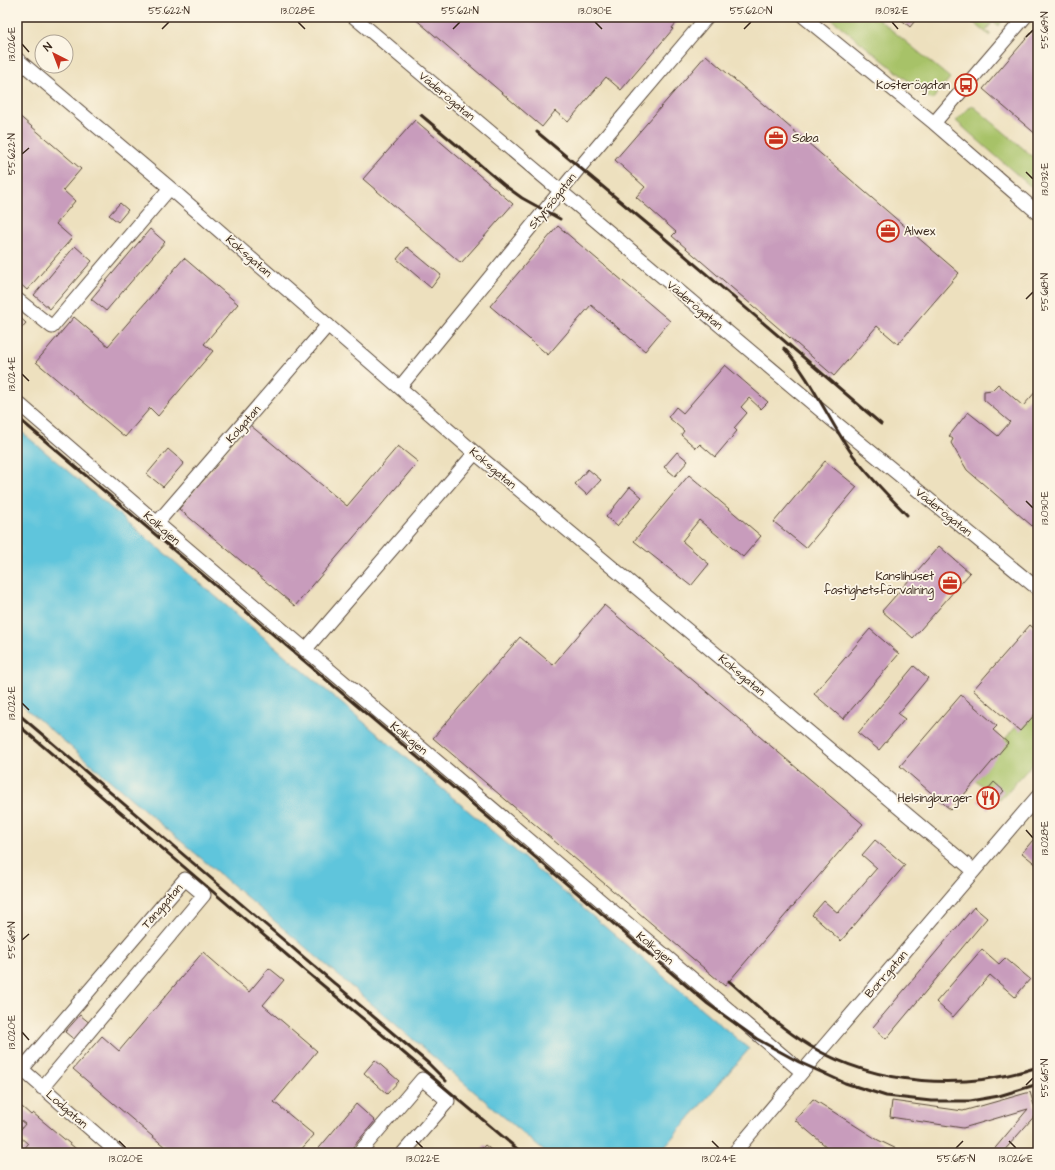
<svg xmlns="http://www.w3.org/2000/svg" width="1055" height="1170" viewBox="0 0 1055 1170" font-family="'Architects Daughter',sans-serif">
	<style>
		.green { fill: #a7c268; stroke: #717643 }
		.water { fill: #5fc5dc; stroke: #4d787d }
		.building { fill: #c89cbc }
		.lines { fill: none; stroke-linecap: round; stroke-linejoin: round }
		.street-casing { stroke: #564536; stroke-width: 15 }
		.street { stroke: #fff; stroke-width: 13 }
		.rail { stroke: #3b2a1e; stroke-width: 3 }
		.ticks { fill: none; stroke: #3b2a1e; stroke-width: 1.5 }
		.labels { text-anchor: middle; stroke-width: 3.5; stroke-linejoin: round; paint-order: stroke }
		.poi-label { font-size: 12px; fill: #3b2a1e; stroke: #fcf5e5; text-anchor: end }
		.street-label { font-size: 12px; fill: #3b2a1e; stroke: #fcf5e5 }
		.neatline { fill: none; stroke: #3b2a1e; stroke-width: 1.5 }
		.ticks-label { font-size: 10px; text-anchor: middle; fill: #3b2a1e }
	</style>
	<rect width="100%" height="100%" fill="#fcf5e5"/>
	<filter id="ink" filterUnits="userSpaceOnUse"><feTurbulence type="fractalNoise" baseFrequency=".025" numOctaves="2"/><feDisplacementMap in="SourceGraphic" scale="8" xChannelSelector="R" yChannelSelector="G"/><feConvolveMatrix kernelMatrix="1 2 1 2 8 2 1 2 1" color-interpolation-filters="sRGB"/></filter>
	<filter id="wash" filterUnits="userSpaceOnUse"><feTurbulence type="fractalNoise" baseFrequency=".012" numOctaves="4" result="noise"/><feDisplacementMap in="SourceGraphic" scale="16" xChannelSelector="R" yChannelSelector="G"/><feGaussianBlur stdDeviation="0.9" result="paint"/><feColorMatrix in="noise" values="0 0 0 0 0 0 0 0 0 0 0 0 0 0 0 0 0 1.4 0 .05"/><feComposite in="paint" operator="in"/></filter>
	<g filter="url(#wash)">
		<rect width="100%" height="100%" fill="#ede0be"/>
		<path class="green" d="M829,17H876L950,78L932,100Z
			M967,17H1006L998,26L993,22L986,30L991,35L990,36Z
			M972,105L1038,161V193L956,121Z
			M1038,702V758L1000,800L971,777Z"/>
		<path class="water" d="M17,428L749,1049L659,1153H546L17,701Z"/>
		<g id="blocks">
			<path class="building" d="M413,17H681L672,28L673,29L621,90L606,77L568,122L555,111L542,127Z
				M898,17H918L910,27Z
				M1038,25V136L983,89Z
				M706,55L959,273L898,344L877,326L834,376L672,236L676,232L636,197L645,187L615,160Z
				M17,114L81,169L63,190L75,201L56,224L72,238L27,290L17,281Z
				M415,120L513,204L461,263L363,179Z
				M120,203L128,210L118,222L109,215Z
				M558,226L670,321L645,351L591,305L548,355L490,306Z
				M150,229L165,242L106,311L91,299Z
				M75,246L92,261L50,309L34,295Z
				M407,247L441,275L431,288L397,259Z
				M184,258L238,304L204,344L213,351L158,416L150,408L125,437L36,362L74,317L108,346Z
				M17,315L26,323L17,333Z
				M725,365L768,402L761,409L749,398L741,407L747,413L734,428L737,431L715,457L700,444L696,448L681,435L684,431L668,417L676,407L683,413Z
				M998,384L1023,406L1038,389V531L967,470L951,443L953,439L949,436L968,412L998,436L1010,422L984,400V391L992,390Z
				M250,425L347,506L398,446L418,462L295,606L179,509Z
				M168,449L184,463L163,487L147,474Z
				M677,452L688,461L675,476L664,467Z
				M825,461L857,487L806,548L774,522Z
				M588,469L601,480L587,495L575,484Z
				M689,475L761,536L743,557L699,520L682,541L709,564L691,586L634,541Z
				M630,487L642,497L617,526L606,517Z
				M939,546L970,573L913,638L882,611Z
				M604,605L863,824L725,986L433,738L520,637L553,665Z
				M1030,625L1038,632V711L1020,731L973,690Z
				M870,629L899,654L843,719L814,694Z
				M914,666L928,678L898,714L905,719L879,750L858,733Z
				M961,695L997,726L993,730L1008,743L951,810L900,766Z
				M994,782L1004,791L988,809L978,801Z
				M1038,834V866L1022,853Z
				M875,840L905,865L841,941L812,915L824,901L838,913L877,868L862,855Z
				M974,907L987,918L886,1039L873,1027Z
				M982,949L999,964L1005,958L1030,979L1015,997L990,975L953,1017L936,1002Z
				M203,952L249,992L269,968L284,980L263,1005L317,1051L274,1102L314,1135L298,1153H172L73,1069L102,1036L119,1051Z
				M80,1015L91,1024L76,1041L65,1032Z
				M375,1060L399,1081L387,1094L364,1073Z
				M1030,1092L1034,1105L1038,1109V1112L1002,1153H991L1028,1109L963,1128L890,1117L892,1101L963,1111Z
				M813,1099L878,1140L905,1153H834L795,1120Z
				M356,1104L375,1121L348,1153H315Z
				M22,1107L31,1115L33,1113L81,1153H21L28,1144L17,1134L25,1124L17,1118V1113Z
				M485,1145L495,1153H478Z"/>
		</g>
	</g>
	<g filter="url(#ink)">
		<use href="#blocks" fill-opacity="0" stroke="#564536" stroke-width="1"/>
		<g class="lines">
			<g class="street-casing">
				<path id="street" d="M354,17L831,419L1038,589
					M804,17L934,123L1038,213
					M17,59L170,188L475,453L758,689L974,871
					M934,123L1025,17
					M17,299L52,327L170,188
					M400,387L580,167L707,17
					M17,402L157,523L802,1072
					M157,523L328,325
					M305,650L475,453
					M17,1065L118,1153
					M22,1069L185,879L204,895L42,1088
					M359,1153L422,1079L448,1101L403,1153
					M734,1153L820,1051L1038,796"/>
			</g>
			<use href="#street" class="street"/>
			<path class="rail" d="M421,115L504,185L522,198L560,219
				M537,132L662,236L881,424
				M784,348C811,379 827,417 850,451C866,474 887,494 907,515
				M17,417L708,1004L757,1039L799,1062L845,1083L886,1096L931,1101H970L999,1096L1038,1084
				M17,713L395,1035L428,1063L446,1081
				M17,724L302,968L379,1032L522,1153
				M729,981C755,1004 780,1028 810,1046C878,1086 964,1091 1038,1067
				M1035,1153L1038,1150"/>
		</g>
	</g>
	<path class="ticks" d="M298,22L305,29M595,22L602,29M892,22L898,29M162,29L169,22M453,29L460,22M744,29L751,22M1026,37L1033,30M22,44L29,52M22,154L29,148M1026,172L1033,179M1026,299L1033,292M22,374L29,381M1026,501L1033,508M22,703L29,710M1026,830L1033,838M22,940L29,934M22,1032L29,1040M1026,1085L1033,1078M119,1141L126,1148M416,1141L423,1148M712,1141L719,1148M1009,1141L1016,1148M956,1148L963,1141"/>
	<defs>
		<g id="bus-ring" transform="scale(1.15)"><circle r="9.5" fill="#fcf5e5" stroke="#c8321e" stroke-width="1.5"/><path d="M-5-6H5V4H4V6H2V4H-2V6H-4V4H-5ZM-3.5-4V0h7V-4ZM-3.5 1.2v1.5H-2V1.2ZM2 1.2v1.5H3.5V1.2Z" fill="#c8321e"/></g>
		<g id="office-ring" transform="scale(1.15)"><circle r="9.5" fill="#fcf5e5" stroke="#c8321e" stroke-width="1.5"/><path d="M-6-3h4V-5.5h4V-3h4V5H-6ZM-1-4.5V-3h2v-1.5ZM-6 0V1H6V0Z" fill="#c8321e"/></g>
		<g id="restaurant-ring" transform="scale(1.15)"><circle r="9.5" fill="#fcf5e5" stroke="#c8321e" stroke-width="1.5"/><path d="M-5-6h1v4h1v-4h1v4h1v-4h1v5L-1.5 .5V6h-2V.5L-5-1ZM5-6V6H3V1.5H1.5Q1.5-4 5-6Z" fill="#c8321e"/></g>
	</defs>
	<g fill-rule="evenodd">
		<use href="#bus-ring" x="966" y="85"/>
		<use href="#office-ring" x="776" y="138"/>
		<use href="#office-ring" x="888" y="231"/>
		<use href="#office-ring" x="950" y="583"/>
		<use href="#restaurant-ring" x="988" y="798"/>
	</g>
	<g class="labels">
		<g class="poi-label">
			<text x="950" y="89">Kosterögatan</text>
			<text x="792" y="142" text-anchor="start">Saba</text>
			<text x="904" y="235" text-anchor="start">Alwex</text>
			<text x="934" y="580">Kanslihuset<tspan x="934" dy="14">fastighetsförvalning</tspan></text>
			<text x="972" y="802">Helsingburger</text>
		</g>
		<g class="street-label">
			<text transform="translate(447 96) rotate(40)" y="4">Väderögatan</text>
			<text transform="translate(552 201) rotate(-51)" y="4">Styrsögatan</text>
			<text transform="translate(249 256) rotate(41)" y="4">Koksgatan</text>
			<text transform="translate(695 305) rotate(40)" y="4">Väderögatan</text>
			<text transform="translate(243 424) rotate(-49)" y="4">Kolgatan</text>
			<text transform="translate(493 468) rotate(40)" y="4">Koksgatan</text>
			<text transform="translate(944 512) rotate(39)" y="4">Väderögatan</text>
			<text transform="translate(162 528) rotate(41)" y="4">Kolkajen</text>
			<text transform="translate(742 675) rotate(40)" y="4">Koksgatan</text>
			<text transform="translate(409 738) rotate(40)" y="4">Kolkajen</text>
			<text transform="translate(162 906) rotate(-49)" y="4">Tånggatan</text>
			<text transform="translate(655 948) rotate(40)" y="4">Kolkajen</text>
			<text transform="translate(886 974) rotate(-49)" y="4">Borrgatan</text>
			<text transform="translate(67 1109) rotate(41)" y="4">Lodgatan</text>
		</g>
	</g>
	<rect width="1055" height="1170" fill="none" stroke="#fcf5e5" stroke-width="44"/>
	<g transform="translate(54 54) rotate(318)"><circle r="19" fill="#fcf5e5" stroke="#afa495"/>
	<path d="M0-3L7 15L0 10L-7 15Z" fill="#c8321e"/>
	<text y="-6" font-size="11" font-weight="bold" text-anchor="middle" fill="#3b2a1e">N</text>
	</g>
	<rect x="22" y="22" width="1011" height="1126" class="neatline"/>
	<g class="ticks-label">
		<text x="169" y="14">55.622°N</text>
		<text x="298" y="14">13.028°E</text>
		<text x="460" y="14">55.621°N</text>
		<text x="595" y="14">13.030°E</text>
		<text x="751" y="14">55.620°N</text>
		<text x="892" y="14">13.032°E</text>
		<text transform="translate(1044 30) rotate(-90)" y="4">55.619°N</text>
		<text transform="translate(11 44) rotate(-90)" y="4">13.026°E</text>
		<text transform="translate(11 154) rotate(-90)" y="4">55.622°N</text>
		<text transform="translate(1044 179) rotate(-90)" y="4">13.032°E</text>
		<text transform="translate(1044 292) rotate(-90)" y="4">55.618°N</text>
		<text transform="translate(11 374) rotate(-90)" y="4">13.024°E</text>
		<text transform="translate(1044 508) rotate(-90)" y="4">13.030°E</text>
		<text transform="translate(11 703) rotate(-90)" y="4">13.022°E</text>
		<text transform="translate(1044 838) rotate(-90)" y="4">13.028°E</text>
		<text transform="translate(11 940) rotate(-90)" y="4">55.619°N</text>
		<text transform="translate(11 1032) rotate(-90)" y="4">13.020°E</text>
		<text transform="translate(1044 1078) rotate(-90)" y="4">55.615°N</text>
		<text x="126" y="1162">13.020°E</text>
		<text x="423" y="1162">13.022°E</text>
		<text x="719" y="1162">13.024°E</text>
		<text x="956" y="1162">55.615°N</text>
		<text x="1016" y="1162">13.026°E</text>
	</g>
</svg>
